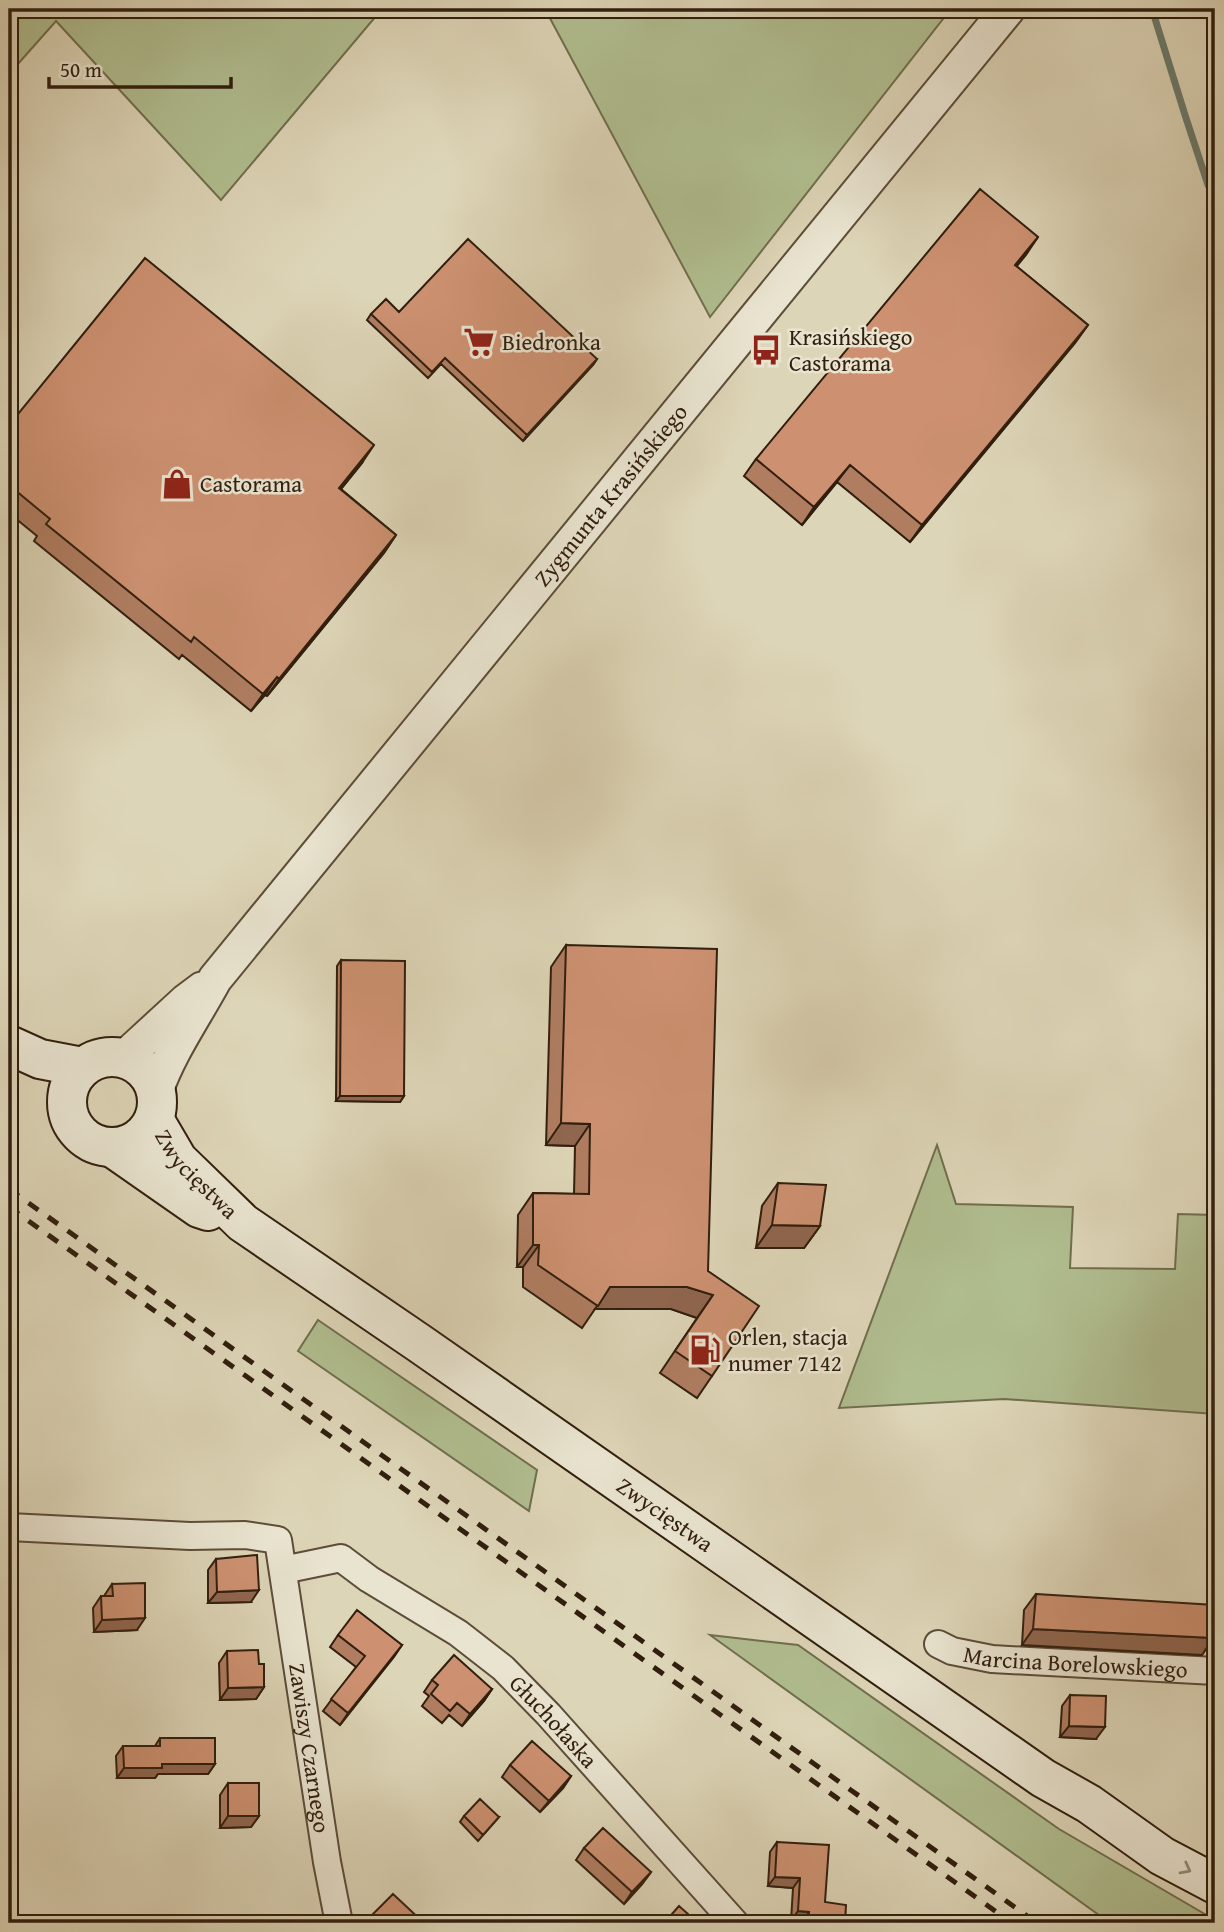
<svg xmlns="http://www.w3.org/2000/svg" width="1224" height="1932" viewBox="0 0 1224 1932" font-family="'Gentium Book Plus',serif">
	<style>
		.green { fill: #b0bd8f; stroke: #706e4e; stroke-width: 2 }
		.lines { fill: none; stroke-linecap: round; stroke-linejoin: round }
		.stream { stroke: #6c7b6d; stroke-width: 7 }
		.minor-casing { stroke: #5c4c38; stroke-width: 30 }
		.tertiary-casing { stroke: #5c4c38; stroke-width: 37 }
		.secondary-casing { stroke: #311e0e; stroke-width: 42 }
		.minor { stroke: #e9e4d0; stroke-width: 26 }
		.tertiary { stroke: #e9e4d0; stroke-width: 33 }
		.secondary { stroke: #e9e4d0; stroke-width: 38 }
		.rail { stroke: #311e0e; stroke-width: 5; stroke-dasharray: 12 12; stroke-linecap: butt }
		.wall { fill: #b07d61; stroke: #311e0e; stroke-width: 2 }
		.shaded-wall { fill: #90664f; stroke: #311e0e; stroke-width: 2 }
		.building { fill: #cd9171; stroke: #311e0e; stroke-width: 2 }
		.oneway { stroke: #968b79 }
		.labels { text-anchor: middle; stroke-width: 5; stroke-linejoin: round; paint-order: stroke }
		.poi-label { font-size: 23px; fill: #311e0e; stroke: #e9e4d0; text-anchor: start }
		.street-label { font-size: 23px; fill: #311e0e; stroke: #e9e4d0 }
	</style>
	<rect width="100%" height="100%" fill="#ddd5b7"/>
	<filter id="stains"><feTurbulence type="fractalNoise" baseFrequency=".00286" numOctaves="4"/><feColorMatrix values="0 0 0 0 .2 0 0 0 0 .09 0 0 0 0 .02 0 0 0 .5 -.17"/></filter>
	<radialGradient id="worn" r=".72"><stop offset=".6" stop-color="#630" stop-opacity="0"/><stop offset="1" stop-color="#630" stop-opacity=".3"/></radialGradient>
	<path class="green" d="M9,9H382L221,200L56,21L9,74Z
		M545,9H940L946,15L710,317Z
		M937,1145L956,1204L1073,1207L1070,1268L1175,1269L1178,1214L1215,1215V1414L1004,1399L839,1408Z
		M318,1320L537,1470L529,1511L298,1351Z
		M710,1635L798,1645L1059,1829L1215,1920V1923H1110Z"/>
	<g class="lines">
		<path class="stream" d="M1152,9L1185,115L1208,185L1215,197"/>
		<g class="minor-casing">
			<g id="minor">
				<path id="s1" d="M9,1527L190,1536L245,1535L278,1540L327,1862L339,1923"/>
				<path id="s2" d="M283,1570L341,1558L369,1579L458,1633L503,1668L548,1714L735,1923"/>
				<path id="s3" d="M938,1644L952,1651L992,1659L1215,1671"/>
			</g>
		</g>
		<g class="tertiary-casing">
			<g id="tertiary">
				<path d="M124,1058L186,1001L202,989"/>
				<path id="s4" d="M156,1091C170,1051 195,1016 215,979L1008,9"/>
			</g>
		</g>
		<g class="secondary-casing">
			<g id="secondary">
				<path d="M9,1045L40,1059L82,1067"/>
				<circle cx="112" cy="1102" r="45"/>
				<path id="s5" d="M154,1119L178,1160L243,1223L419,1343L1043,1778L1089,1804L1162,1856L1215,1884"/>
				<path d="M113,1148L199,1208L208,1211"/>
			</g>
		</g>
		<use href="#minor" class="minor"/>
		<use href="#tertiary" class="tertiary"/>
		<use href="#secondary" class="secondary"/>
		<path class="rail" d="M9,1189L1037,1923
			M9,1207L1012,1923"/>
	</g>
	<path class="wall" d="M1038,237L1016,266L1088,325L1075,343L910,542L837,482L802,525L744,476L756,459Z
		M399,312L597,359L593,365L523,441L441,364L428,378L367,320L371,314Z
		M9,425L362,463L341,489L396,535L384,553L267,696L265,695L251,711L182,655L179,659L34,541L37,536L9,513Z
		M566,945L708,1271L712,1376L697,1398L660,1373L697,1318L671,1309H595L582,1328L523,1287V1267H517L518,1215L533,1193L574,1194L575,1146L546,1145L551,967Z
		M341,960L404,1096L400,1102L336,1101L337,966Z
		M778,1183L820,1226L804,1248H756L762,1206Z
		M216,1559L251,1602L208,1603V1570Z
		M112,1584L137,1630L94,1632L93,1608L101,1596H104Z
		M1036,1594L1213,1638L1202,1655L1022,1645L1024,1610Z
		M338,1635L402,1645L340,1725L323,1711L356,1667L330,1647Z
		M227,1651L259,1664L264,1687L256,1699L220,1700L219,1663Z
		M432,1680L492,1689L484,1701L462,1726L449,1715L442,1723L422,1706L429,1696L424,1692Z
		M1070,1695L1096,1739L1060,1737L1062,1706Z
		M160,1738L215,1764L208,1774H158L155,1778H117L116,1756L123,1746H155Z
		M510,1765L571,1776L563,1788L540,1812L502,1777Z
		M228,1783L259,1816L251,1827L220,1828V1795Z
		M464,1816L499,1817L478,1841L460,1822Z
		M777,1842L825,1902L845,1923H802V1922L791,1921L793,1888L768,1886L770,1852Z
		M584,1848L651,1872L642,1884L624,1904L576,1860Z
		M372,1915L424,1923H367Z"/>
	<path class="shaded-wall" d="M1038,237L1026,255L1003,283L1015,265Z
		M1088,325L1075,343L910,542L922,525Z
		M597,359L593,365L523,441L527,435Z
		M374,445L362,463L327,506L339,488Z
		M850,465L837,482L802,525L814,507Z
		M396,535L384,553L267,696L279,679Z
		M277,677L265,695L251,711L263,694Z
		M340,1096H404L400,1102L336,1101Z
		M561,1123L590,1124L575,1146L546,1145Z
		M772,1225L820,1226L804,1248H756Z
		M533,1245H539L523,1267H517Z
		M610,1287H687L713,1295L697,1318L671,1309H595Z
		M259,1590L251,1602L208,1603L217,1592Z
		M145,1618L137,1630L94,1632L102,1620Z
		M1033,1629L1213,1638L1202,1655L1022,1645Z
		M402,1645L394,1657L340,1725L348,1713Z
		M264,1687L256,1699L220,1700L228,1688Z
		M492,1689L484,1701L462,1726L470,1714Z
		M1069,1726L1105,1727L1096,1739L1060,1737Z
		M162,1764H215L208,1774H158L155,1778H117L124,1768Z
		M571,1776L563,1788L540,1812L549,1801Z
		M228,1816H259L251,1827L220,1828Z
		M651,1872L642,1884L624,1904L632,1892Z
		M775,1877L800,1878L793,1888L768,1886Z
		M798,1911L809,1912L802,1922L791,1921Z"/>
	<path class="building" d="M980,189L1038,237L1015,265L1088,325L922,525L850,465L814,507L756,459Z
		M468,239L597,359L527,435L445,358L432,372L371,314L386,299L399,312Z
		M145,258L374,445L339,488L396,535L279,679L277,677L263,694L194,637L191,642L46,524L50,519L9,485V425Z
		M566,945L717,949L708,1271L759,1306L712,1376L675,1351L713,1295L687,1287H610L598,1306L538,1265L539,1245H533V1193L589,1194L590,1124L561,1123Z
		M341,960L405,961L404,1096H340Z
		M778,1183L826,1185L820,1226L772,1225Z
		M257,1555L259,1590L217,1592L216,1559Z
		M145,1583V1618L102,1620L101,1596H113L112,1584Z
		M1036,1594L1215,1605L1213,1638L1033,1629Z
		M357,1610L402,1645L348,1713L331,1699L365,1656L338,1635Z
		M258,1650L259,1664H264V1687L228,1688L227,1651Z
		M454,1655L492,1689L470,1714L457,1703L450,1711L431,1694L438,1685L432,1680Z
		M1070,1695L1106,1696L1105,1727L1069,1726Z
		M160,1738H215V1764H162V1768H124L123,1746H160Z
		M532,1741L571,1776L549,1801L510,1765Z
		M228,1783H259V1816H228Z
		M480,1799L499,1817L483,1835L464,1816Z
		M603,1828L651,1872L632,1892L584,1848Z
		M777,1842L829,1845L825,1902L846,1905L845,1923H808L809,1912L798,1911L800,1878L775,1877Z
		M393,1894L424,1923H380L372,1915Z
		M679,1906L698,1923H664Z"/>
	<defs><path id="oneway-chevron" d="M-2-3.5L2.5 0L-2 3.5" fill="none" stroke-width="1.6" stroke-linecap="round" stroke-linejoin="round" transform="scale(1.75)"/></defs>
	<use class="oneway" href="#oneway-chevron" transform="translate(1186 1869) rotate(28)"/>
	<defs>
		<g id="supermarket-bare" transform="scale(2.415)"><path d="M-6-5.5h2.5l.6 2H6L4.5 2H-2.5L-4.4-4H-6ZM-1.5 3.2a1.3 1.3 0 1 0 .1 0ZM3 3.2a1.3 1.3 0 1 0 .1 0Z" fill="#8f2418" stroke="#e9e4d0" stroke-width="2.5" paint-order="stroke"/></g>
		<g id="bus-bare" transform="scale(2.415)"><path d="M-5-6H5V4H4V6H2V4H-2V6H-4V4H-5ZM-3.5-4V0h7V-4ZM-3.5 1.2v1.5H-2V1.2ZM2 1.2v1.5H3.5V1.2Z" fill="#8f2418" stroke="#e9e4d0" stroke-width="2.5" paint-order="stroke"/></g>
		<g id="shop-bare" transform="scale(2.415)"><path d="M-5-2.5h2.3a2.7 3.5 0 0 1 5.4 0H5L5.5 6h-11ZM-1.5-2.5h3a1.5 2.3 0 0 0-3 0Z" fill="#8f2418" stroke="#e9e4d0" stroke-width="2.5" paint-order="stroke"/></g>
		<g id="fuel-bare" transform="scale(2.415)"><path d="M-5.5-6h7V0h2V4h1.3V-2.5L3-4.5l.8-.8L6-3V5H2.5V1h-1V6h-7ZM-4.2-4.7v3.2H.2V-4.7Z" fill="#8f2418" stroke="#e9e4d0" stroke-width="2.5" paint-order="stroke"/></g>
	</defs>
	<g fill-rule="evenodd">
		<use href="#supermarket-bare" x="479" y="342"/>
		<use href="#bus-bare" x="766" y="350"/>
		<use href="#shop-bare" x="177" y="484"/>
		<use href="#fuel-bare" x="705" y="1350"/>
	</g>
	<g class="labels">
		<g class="poi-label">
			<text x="789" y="345">Krasińskiego<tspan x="789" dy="26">Castorama</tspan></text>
			<text x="502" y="350">Biedronka</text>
			<text x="200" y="492">Castorama</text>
			<text x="728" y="1345">Orlen, stacja<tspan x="728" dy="26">numer 7142</tspan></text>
		</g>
		<g class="street-label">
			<text dy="8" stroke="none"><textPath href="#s4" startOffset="752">Zygmunta Krasińskiego</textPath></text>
			<text dy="8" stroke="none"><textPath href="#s5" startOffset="70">Zwycięstwa</textPath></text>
			<text dy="8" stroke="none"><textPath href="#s5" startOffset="651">Zwycięstwa</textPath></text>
			<text dy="8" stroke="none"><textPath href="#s3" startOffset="140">Marcina Borelowskiego</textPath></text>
			<text dy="8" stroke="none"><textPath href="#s2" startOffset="329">Głuchołaska</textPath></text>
			<text dy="8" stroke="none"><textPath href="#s1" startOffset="480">Zawiszy Czarnego</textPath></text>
		</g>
	</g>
	<rect width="1224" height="1932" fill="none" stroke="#ddd5b7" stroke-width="35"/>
	<rect x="10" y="10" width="1203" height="1911" fill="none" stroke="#311e0e" stroke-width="3.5"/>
	<rect x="18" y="18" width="1189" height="1897" fill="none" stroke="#311e0e" stroke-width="2"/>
	<path d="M49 77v10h182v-10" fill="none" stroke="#311e0e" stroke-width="3.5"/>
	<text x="60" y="77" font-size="21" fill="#311e0e" stroke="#e9e4d0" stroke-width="5" paint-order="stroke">50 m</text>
	<rect width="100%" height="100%" filter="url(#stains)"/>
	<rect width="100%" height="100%" fill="url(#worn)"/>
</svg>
